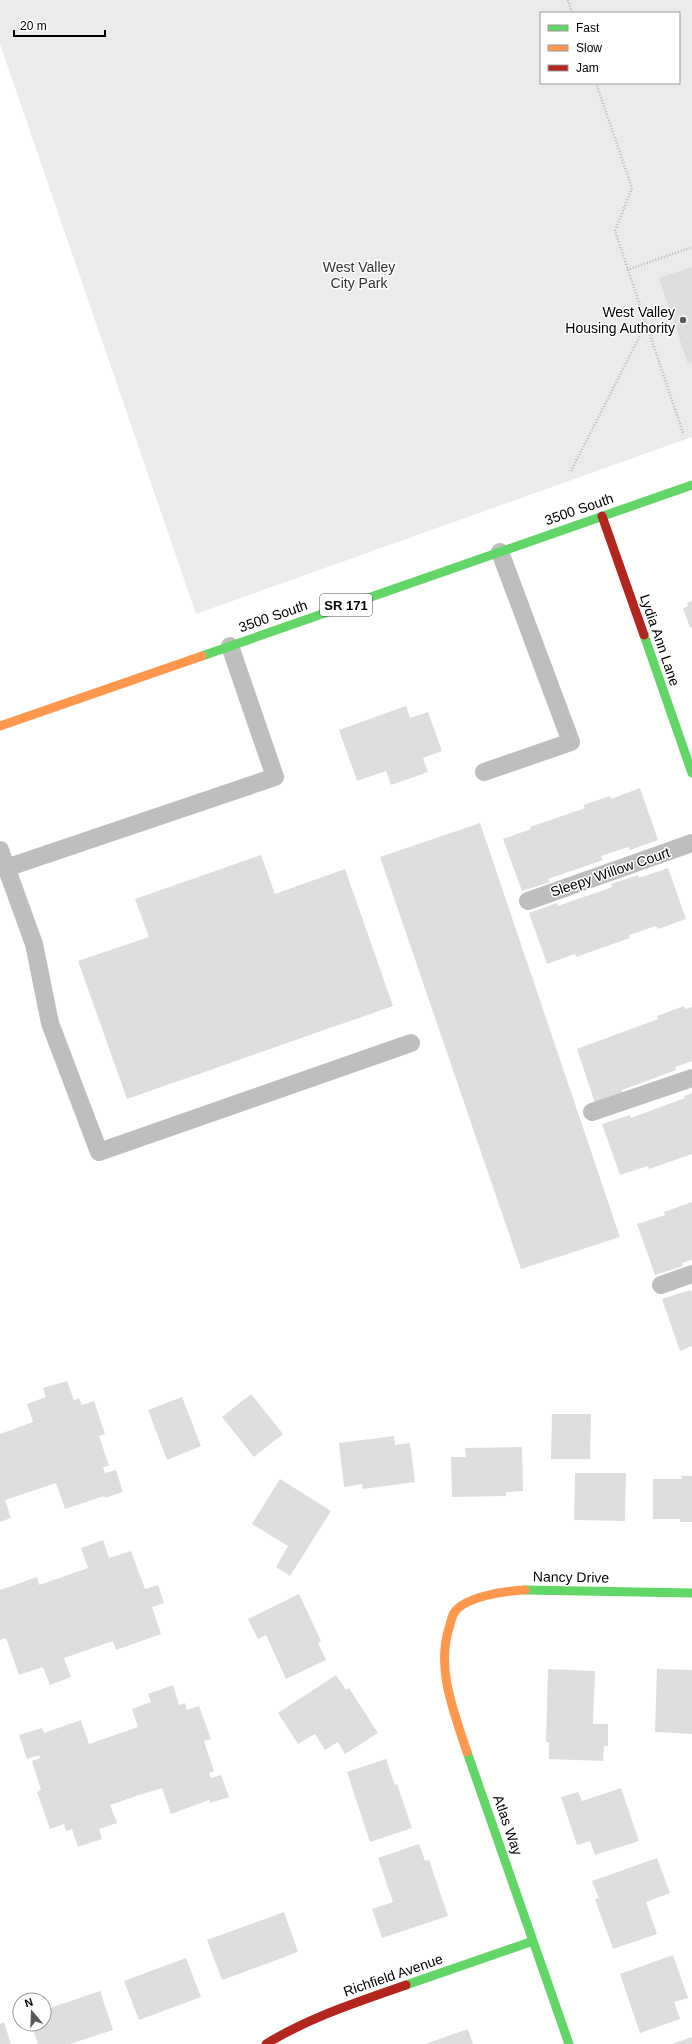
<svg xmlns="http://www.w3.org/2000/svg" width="692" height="2044" viewBox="0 0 692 2044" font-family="Arial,sans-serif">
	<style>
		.green { fill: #ebebeb; fill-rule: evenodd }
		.building { fill: #dedede }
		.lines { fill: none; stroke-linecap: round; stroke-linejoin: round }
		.path { stroke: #b9b9b9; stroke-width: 2.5; stroke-dasharray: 1 2; stroke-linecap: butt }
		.lane { stroke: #bebebe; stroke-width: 18 }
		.fast { stroke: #63d668; stroke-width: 9 }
		.slow { stroke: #ff974d; stroke-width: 9 }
		.jam { stroke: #b3261e; stroke-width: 9 }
		.poi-dot { fill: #595959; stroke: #fff; stroke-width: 1.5 }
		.labels { text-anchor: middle; stroke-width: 3; stroke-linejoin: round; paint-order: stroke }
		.shield { fill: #fff; stroke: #4c4c4c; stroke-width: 1 }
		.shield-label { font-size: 13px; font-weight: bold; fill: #000 }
		.park-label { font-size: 14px; fill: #313131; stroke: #fff }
		.poi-label { font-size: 14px; fill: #000; stroke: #fff; text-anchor: end }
		.street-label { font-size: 14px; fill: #000; stroke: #fff }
	</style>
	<rect width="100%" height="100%" fill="#fff"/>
	<path class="green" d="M0,0H692V437L196,614L0,44ZM541,13H679V83H541Z"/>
	<path class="building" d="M692,267V362L688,364L659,278Z
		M692,601V627L690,628L683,608L688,606L687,603Z
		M406,706L410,718L428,712L442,751L423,758L428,772L391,785L386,771L357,781L339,730Z
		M640,788L658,840L630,850L628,847L601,856L603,860L548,879L550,882L522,891L503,839L531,829L530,827L585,808L583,805L610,796L611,799Z
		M480,823L620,1237L521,1269L380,857Z
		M261,855L275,894L345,869L393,1006L127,1099L78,961L149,937L135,899Z
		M668,868L686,919L658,929L656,926L629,935L630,938L576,957L575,954L547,964L529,913L557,903L558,906L612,887L611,884L638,875L639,878Z
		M684,1006L685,1009L692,1007V1061L675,1067L676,1070L622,1090L623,1093L595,1103L577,1049L658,1019L657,1016Z
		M692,1093V1154L649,1169L648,1166L620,1175L602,1124L630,1115L631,1118L685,1098L684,1096Z
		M692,1202V1260L682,1263L683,1266L655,1275L637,1224L665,1215L664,1212Z
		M690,1290L692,1292V1346L680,1351L662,1299Z
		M67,1381L74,1400L79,1398L82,1405L94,1401L105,1434L99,1436L109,1466L103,1467L105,1473L116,1470L123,1492L105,1498L104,1496L65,1509L56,1483L5,1500L11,1518L0,1522V1434L33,1422L27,1404L46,1397L43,1388Z
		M251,1394L283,1434L254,1457L222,1417Z
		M182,1397L201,1446L167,1460L148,1410Z
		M552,1414H591L590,1459H551Z
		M394,1436L395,1445L410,1443L415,1482L363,1489L362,1484L344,1487L339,1443Z
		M522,1447L523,1491L506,1492V1496L452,1497L451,1457H466L465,1448Z
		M575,1473H626L625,1521L574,1520Z
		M681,1476H692V1522H680V1519H653V1479H682Z
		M280,1479L331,1511L290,1576L276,1567L288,1546L252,1524Z
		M103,1540L109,1558L131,1551L145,1589L158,1585L164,1603L152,1607L161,1634L116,1650L113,1641L64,1658L71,1677L50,1685L43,1667L19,1675L6,1638L0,1640V1590L37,1577L39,1585L88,1568L81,1548Z
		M299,1594L321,1641L318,1643L326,1660L286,1679L266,1635L258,1639L248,1619Z
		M548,1669L595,1671L593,1724H608V1746H604L603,1761L549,1759V1742H546Z
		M657,1669L692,1670V1734L655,1732Z
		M336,1675L346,1690L349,1688L378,1733L345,1754L338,1742L325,1750L315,1734L298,1744L278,1713Z
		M173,1685L179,1705L185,1703L187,1710L199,1706L211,1739L204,1741L214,1771L209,1773L211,1778L221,1775L229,1797L210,1803L209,1800L171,1814L162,1788L136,1796L110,1805L117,1823L99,1829L102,1839L78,1847L72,1829L66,1831L64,1824L50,1829L37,1792L41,1790L32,1761L40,1758L39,1755L27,1759L19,1735L42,1728L44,1733L81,1720L89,1744L138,1727L132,1709L151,1702L148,1694Z
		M386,1759L395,1785L397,1784L412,1828L370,1842L347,1772Z
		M621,1788L639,1841L595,1855L590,1841L577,1845L561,1797L578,1792L582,1801Z
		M419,1844L425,1861L429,1860L448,1916L382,1938L372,1909L393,1902L378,1858Z
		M657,1858L670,1893L646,1902L657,1934L613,1949L595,1899L599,1898L592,1881Z
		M284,1912L298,1952L222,1980L207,1940Z
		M673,1955L688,1998L674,2002L680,2019L640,2033L620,1974Z
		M186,1958L201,1997L139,2020L124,1981Z
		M100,1991L113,2030L70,2044H38L31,2024H44V2010Z
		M4,2022L11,2044H0V2024Z
		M468,2029L473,2044H425Z
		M692,2037V2044H672Z"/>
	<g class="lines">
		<path class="path" d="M568,0L572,13
			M596,83L632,188L615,231L683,433
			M627,270L692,247
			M571,471L646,324"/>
		<path class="lane" d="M484,772L571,742L500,552
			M0,850L34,944L50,1023L99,1152L411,1043
			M6,868L275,777L230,646
			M528,901L692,843
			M592,1112L692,1078
			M661,1285L692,1274"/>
		<path class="fast" d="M644,635L692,773
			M202,656L692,485
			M525,1590L692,1593
			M467,1752L569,2044
			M406,1985L533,1941"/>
		<path class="slow" d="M0,726L202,656
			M467,1752C454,1712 435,1667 450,1625C451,1621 452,1616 454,1613C465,1596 506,1591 525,1590"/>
		<path class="jam" d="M602,516L644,635
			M266,2044C310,2017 358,2002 406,1985"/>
	</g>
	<circle class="poi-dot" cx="683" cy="320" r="4"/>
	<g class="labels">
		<rect class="shield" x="320" y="594" width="52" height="22" rx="3"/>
		<g class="shield-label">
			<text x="346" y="610">SR 171</text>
		</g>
		<g class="park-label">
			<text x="359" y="272">West Valley<tspan x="359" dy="16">City Park</tspan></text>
		</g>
		<g class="poi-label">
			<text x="675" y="317">West Valley<tspan x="675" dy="16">Housing Authority</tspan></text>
		</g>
		<g class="street-label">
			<text transform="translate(579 509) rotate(-19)" y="5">3500 South</text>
			<text transform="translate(273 616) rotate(-19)" y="5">3500 South</text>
			<text transform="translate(660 640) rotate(71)" y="5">Lydia Ann Lane</text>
			<text transform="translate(610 872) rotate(-19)" y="5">Sleepy Willow Court</text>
			<text transform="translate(571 1577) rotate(1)" y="5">Nancy Drive</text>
			<text transform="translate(508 1825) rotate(71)" y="5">Atlas Way</text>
			<text transform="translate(393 1975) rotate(-19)" y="5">Richfield Avenue</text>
		</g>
	</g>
	<rect x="540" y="12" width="140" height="72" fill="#ffffff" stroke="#999999"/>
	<rect x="548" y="25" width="20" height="6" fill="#63d668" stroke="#999999"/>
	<text x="576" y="32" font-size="12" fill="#000000">Fast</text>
	<rect x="548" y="45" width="20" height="6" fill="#ff974d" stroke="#999999"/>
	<text x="576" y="52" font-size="12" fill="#000000">Slow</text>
	<rect x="548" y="65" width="20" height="6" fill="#b3261e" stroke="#999999"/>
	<text x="576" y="72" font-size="12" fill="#000000">Jam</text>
	<g transform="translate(32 2012) rotate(341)"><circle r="19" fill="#ffffff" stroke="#999999"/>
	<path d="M0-3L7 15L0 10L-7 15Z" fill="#595959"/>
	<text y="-6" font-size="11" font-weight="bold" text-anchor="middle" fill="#000000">N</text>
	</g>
	<path d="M14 30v6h91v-6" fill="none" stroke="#000000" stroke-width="2"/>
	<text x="20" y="30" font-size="12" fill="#000000" stroke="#ffffff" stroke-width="3" paint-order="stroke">20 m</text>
</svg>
